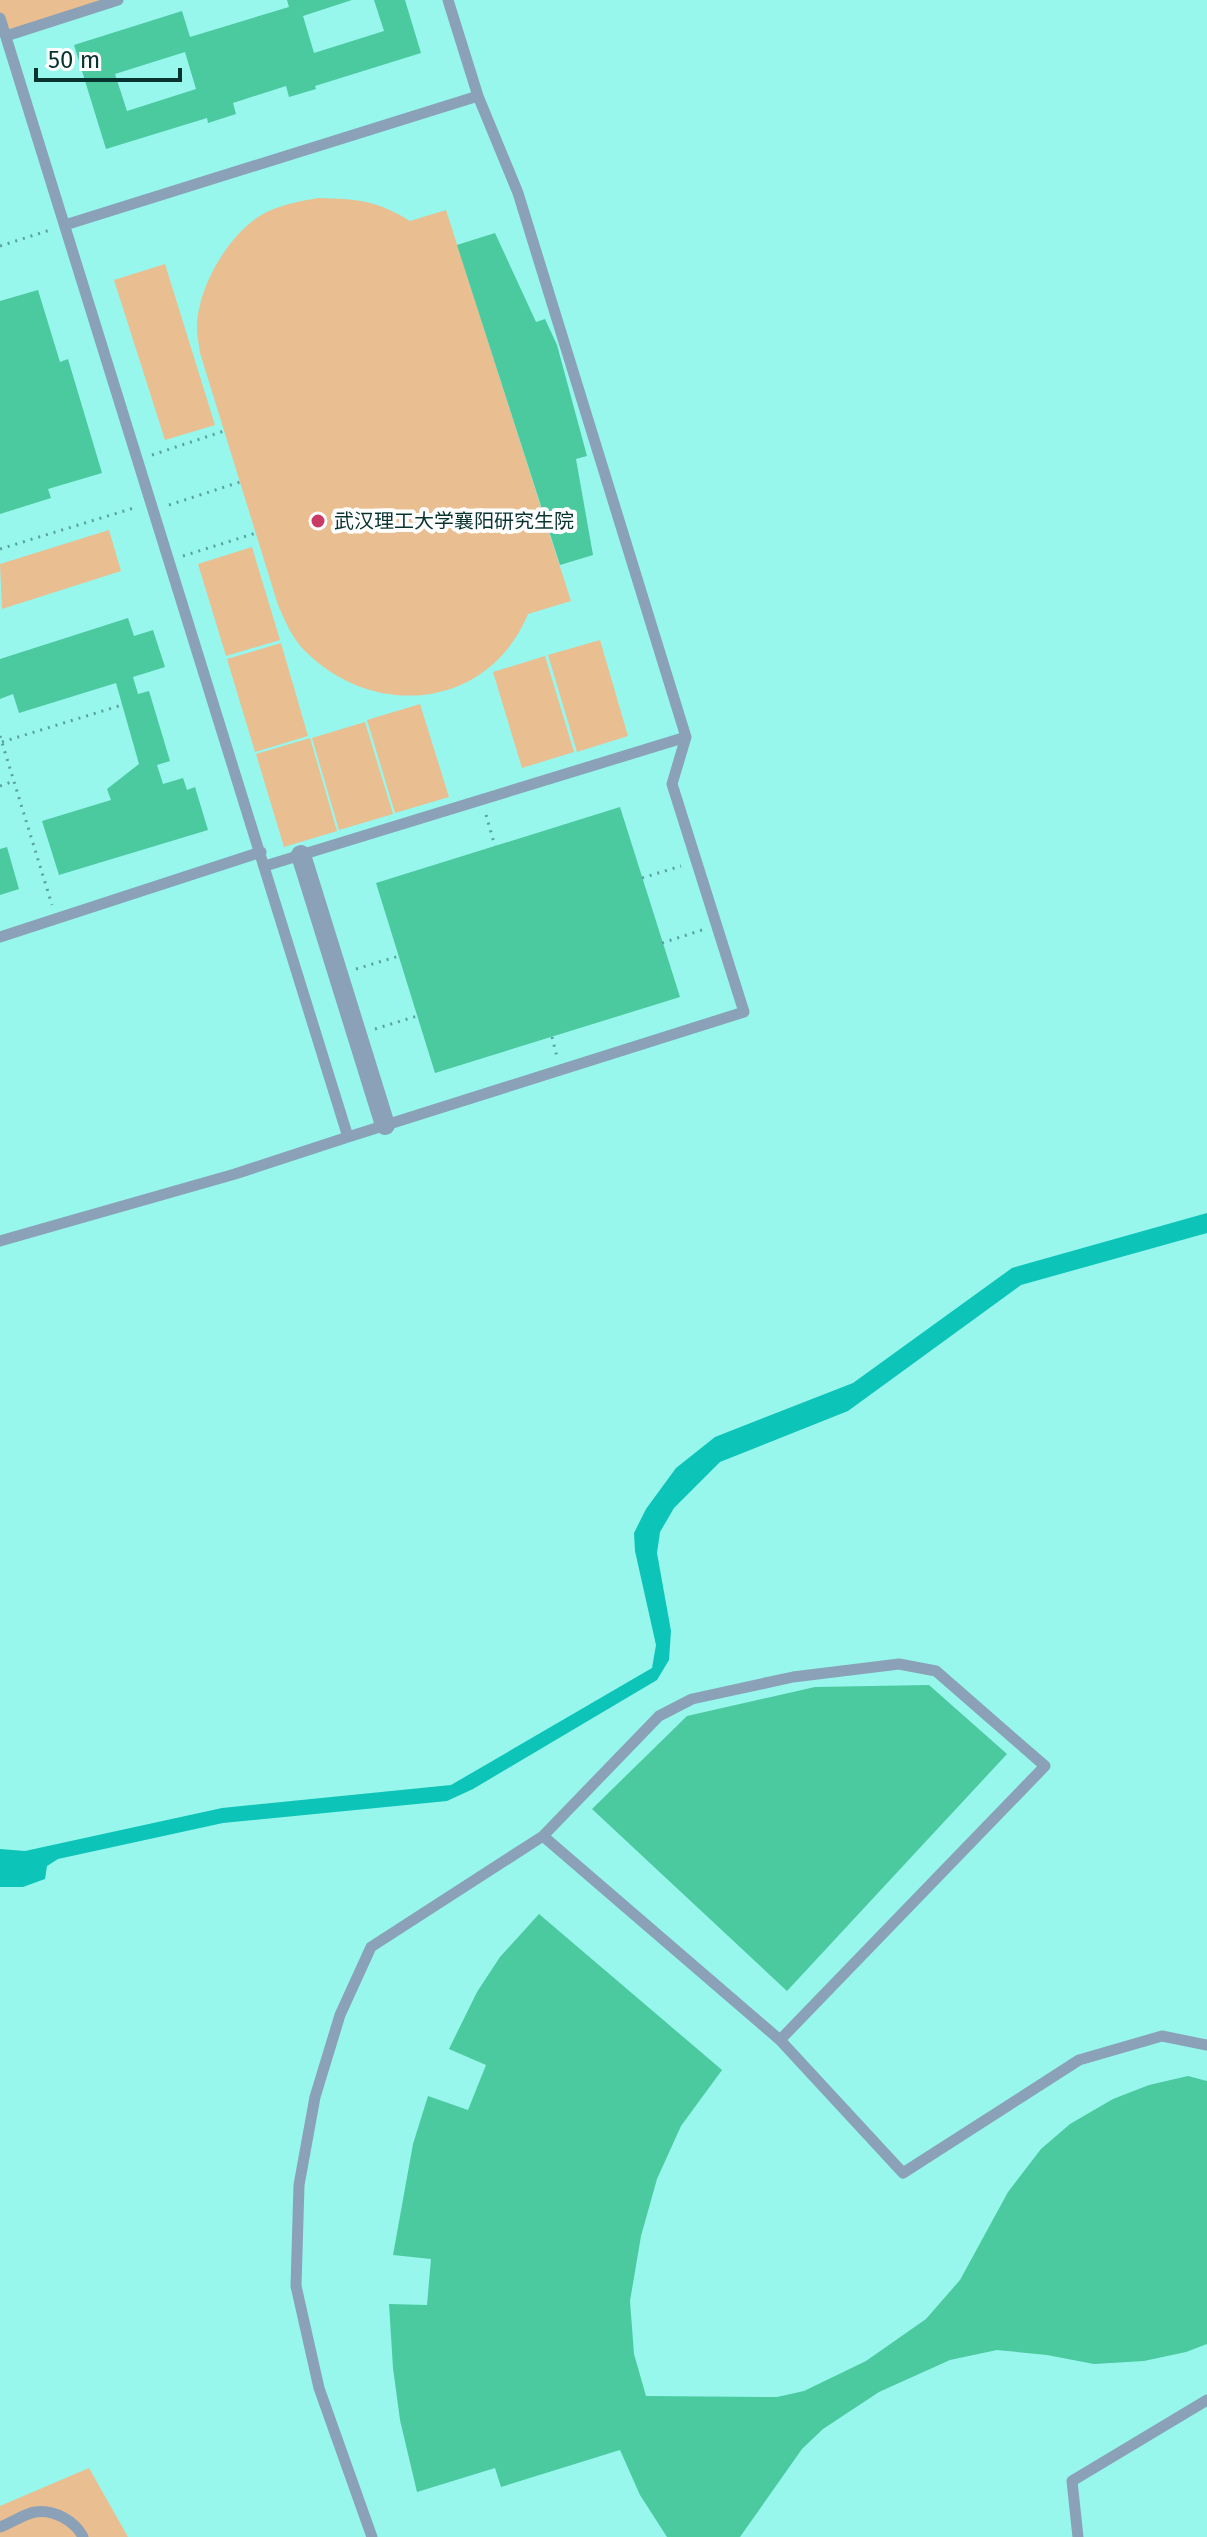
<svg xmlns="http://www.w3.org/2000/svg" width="1207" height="2537" viewBox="0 0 1207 2537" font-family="'Fira Sans','Noto Sans SC',sans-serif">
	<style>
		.green { fill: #e9be91 }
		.water { fill: #0dc4b8 }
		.building { fill: #4bc99f; fill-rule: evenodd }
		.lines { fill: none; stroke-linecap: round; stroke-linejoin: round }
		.path { stroke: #59a29b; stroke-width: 3; stroke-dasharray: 2 6; stroke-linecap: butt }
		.lane { stroke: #8aa1b7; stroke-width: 11 }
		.street { stroke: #8aa1b7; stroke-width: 20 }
		.poi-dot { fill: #c93b65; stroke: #fff; stroke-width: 3 }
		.labels { text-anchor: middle; stroke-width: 8; stroke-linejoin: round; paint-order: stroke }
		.poi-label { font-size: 20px; fill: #083430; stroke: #fff; text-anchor: start }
	</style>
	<rect width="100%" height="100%" fill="#97f7ed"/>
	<path class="green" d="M0,0H118L6,36L0,18Z
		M318,198C357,199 376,200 410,221L446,210L571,601L528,614C489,708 376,721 306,652C293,640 285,621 278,605L200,353C199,345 197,336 197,328C197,287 231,228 269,211C285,204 301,201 318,198Z
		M165,264L215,425L165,440L114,280Z
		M109,530L121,571L2,609L0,564Z
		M252,547L280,640L226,656L198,564Z
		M600,640L628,736L577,752L548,655Z
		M281,643L308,736L255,752L227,659Z
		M545,656L574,752L522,768L493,672Z
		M420,704L449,797L395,813L367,720Z
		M365,722L393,814L339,830L312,738Z
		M310,738L337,831L284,847L256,754Z
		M89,2468L128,2537H0V2506Z"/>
	<path class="water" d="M1207,1213V1233L1021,1285L848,1411L720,1462L674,1508L660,1532L657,1553L671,1631L669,1660L657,1680L473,1789L447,1801L223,1823L58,1859L47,1866L45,1879L23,1887H0V1849L25,1851L222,1808L451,1785L652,1668L656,1645L635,1551L634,1533L646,1509L676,1468L715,1437L853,1383L1012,1268Z"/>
	<path class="building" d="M287,0H352L303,16L314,53L384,31L374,0H405L421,53L315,86L316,89L289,97L286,86L233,103L236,114L208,123L207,118L106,149L74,45L182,11L190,37L289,7ZM185,52L196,89L127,111L115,74Z
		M495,233L536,322L545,319L557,345L587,456L576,459L593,555L560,565L457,245Z
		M38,290L60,362L68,359L102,473L48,489L51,498L0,514V301Z
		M128,618L134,636L153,630L165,667L133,677L138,694L149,691L170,761L157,765L163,784L183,778L187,790L195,787L208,830L59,875L42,821L111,800L107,789L139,764L116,683L19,713L13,694L0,699V659Z
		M620,807L680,997L435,1073L376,883Z
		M7,847L19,889L0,895V849Z
		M929,1685L1007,1754L787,1991L592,1809L687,1716L815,1687Z
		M539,1914L722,2070L681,2126L657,2179L641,2236L630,2301L634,2354L646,2396L777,2397L804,2391L866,2361L926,2319L960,2280L1008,2192L1041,2149L1070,2124L1113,2099L1149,2085L1188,2076L1207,2081V2344L1186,2352L1144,2361L1094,2364L1047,2355L997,2350L950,2360L879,2392L823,2429L802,2449L740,2537H667L640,2495L620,2450L501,2487L495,2468L417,2492L400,2420L393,2368L389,2304L427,2305L431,2259L393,2255L413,2144L428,2096L468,2110L486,2065L449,2049L477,1992L500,1957Z"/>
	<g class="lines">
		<path class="path" d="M0,246L50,230
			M152,455L224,431
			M169,505L240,482
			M0,549L137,507
			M183,556L256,533
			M0,736L52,905
			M2,742L122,705
			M0,786L14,781
			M486,815L495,846
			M642,878L681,866
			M662,943L702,930
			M356,969L399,956
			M375,1029L417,1016
			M552,1037L557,1057"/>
		<path class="lane" d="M0,18L348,1137L235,1174L0,1241
			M6,36L118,0
			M65,225L478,96L448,0
			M265,866L686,737L518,193L478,96
			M0,937L261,852
			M348,1137L744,1012L672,784L686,737
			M543,1836L780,2040L903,2173L1079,2060L1162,2036L1207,2045
			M0,2527C11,2523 24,2514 35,2512C54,2509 75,2521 83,2537
			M372,2537L319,2388L296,2286L299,2185L315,2097L340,2015L371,1947L543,1836L659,1716L692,1699L793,1677L899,1664L936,1671L1045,1766L780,2040
			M1078,2537L1072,2481L1207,2400"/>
		<path class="street" d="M301,855L385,1125"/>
	</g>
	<circle class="poi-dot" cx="318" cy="521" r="8"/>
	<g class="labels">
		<g class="poi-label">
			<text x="334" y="528">武汉理工大学襄阳研究生院</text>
		</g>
	</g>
	<path d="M36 68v12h144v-12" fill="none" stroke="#083430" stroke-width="4"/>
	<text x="48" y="68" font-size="24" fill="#083430" stroke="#ffffff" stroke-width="6" paint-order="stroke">50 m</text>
</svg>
